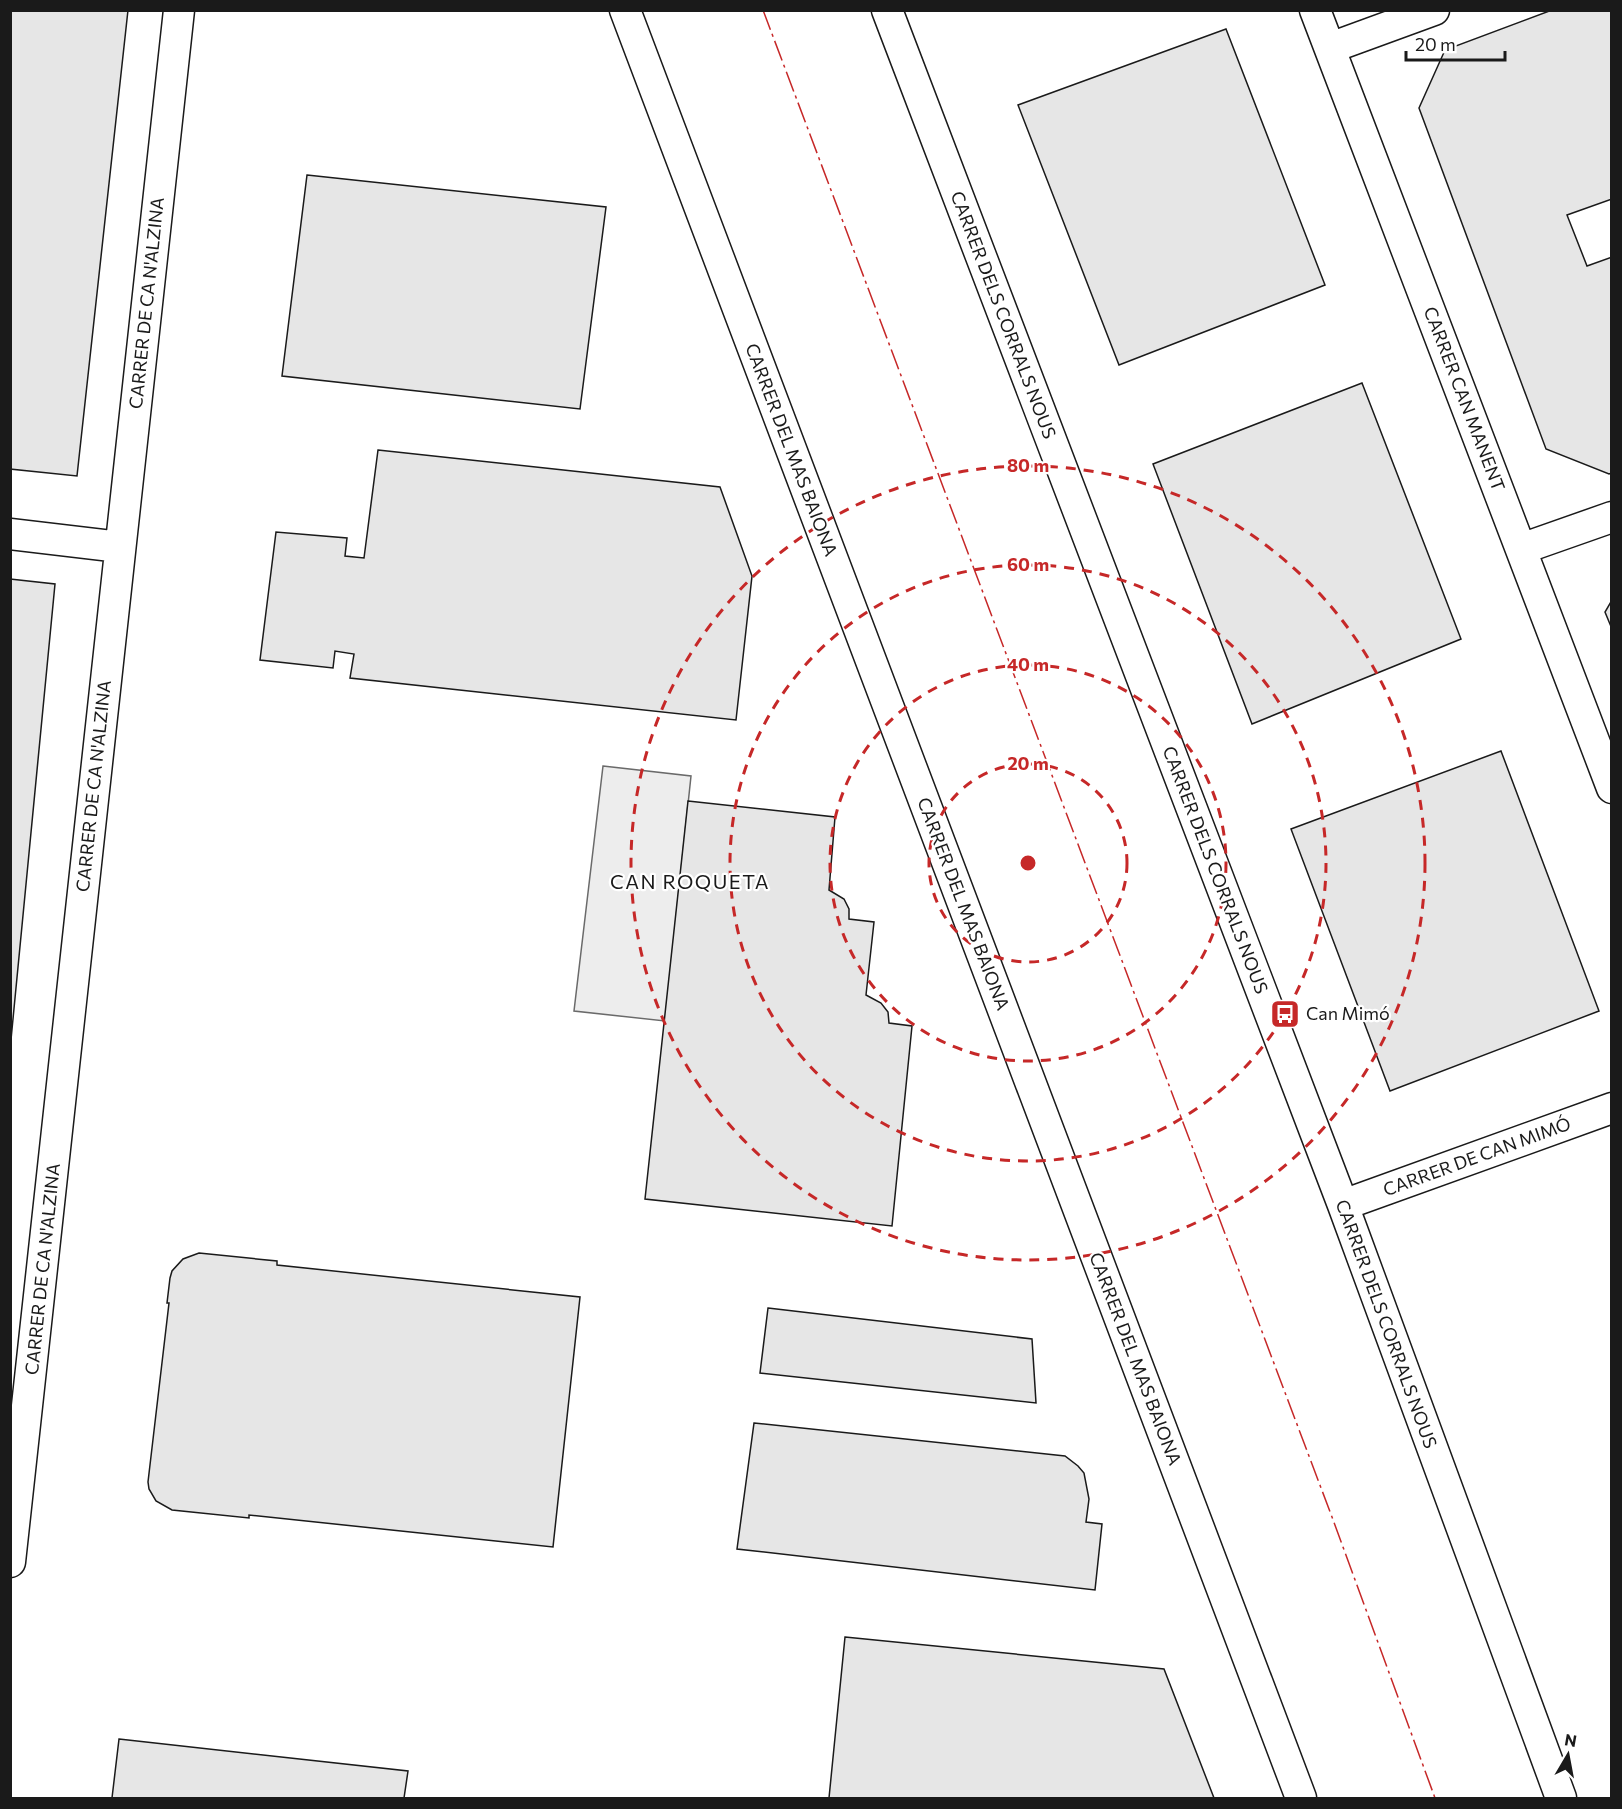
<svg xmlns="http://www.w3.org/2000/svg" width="1622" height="1809" viewBox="0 0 1622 1809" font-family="Commissioner,sans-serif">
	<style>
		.parking { fill: #ededed; stroke: #6a6a6a; stroke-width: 1.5 }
		.building { fill: #e6e6e6; stroke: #1a1a1a; stroke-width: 1.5 }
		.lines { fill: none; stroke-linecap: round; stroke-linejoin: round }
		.minor-casing { stroke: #1a1a1a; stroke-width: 33 }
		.minor { stroke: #fff; stroke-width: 30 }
		.power { stroke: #c62828; stroke-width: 1.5; stroke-dasharray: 21 4.5 3 4.5; stroke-linecap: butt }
		.ring { fill: none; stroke: #c62828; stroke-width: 3; stroke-dasharray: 10 8 }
		.labels { text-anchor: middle; stroke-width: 4.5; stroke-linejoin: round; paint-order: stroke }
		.street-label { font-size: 18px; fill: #1a1a1a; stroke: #fff }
		.poi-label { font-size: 18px; fill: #1a1a1a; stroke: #fff; text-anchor: start }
		.neighbourhood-label { font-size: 20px; letter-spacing: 1.5px; fill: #1a1a1a; stroke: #fff }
		.centre { fill: #c62828; stroke: #fff; stroke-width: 3 }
		.ring-label { font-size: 18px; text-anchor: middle; font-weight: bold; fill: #c62828; stroke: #fff; stroke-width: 4.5; stroke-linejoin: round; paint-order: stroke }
	</style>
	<rect width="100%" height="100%" fill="#fff"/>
	<path class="parking" d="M603,766L691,776L665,1021L574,1011Z"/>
	<path class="building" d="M10,10H128L77,476L10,469Z
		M1552,10H1612V199L1567,215L1587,266L1612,257V473L1609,474L1546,449L1419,108L1445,50Z
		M1226,29L1325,285L1119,365L1018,105Z
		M307,175L606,207L580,409L282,376Z
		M1362,383L1461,639L1252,724L1153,464Z
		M378,450L720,487L752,576L736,720L350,678L354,654L335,651L333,668L260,660L276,532L347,538L345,556L364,558Z
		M10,579L55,584L10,1050Z
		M1612,600V629L1605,612Z
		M1501,751L1599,1011L1390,1091L1291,829Z
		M688,801L835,817L829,890L844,899L849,909V919L874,922L866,995L881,1003L888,1012L889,1023L912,1026L892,1226L645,1199Z
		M199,1253L277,1261V1265L580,1297L553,1547L249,1515V1518L172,1510L156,1501L149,1489L148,1482L169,1303H167L170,1278L172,1271L183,1259Z
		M768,1308L1032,1339L1036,1403L760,1373Z
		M754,1423L1065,1456L1078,1466L1084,1473L1089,1499L1086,1522L1102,1524L1095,1590L737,1549Z
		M845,1637L1164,1669L1214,1798H829Z
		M119,1739L408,1771L404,1798H112Z"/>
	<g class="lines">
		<g class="minor-casing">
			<path id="minor" d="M625,10L1301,1798
				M887,10L1343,1205L1561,1798
				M1315,10L1612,788
				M1330,48L1434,10
				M10,534L120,547
				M1521,549L1612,517
				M1343,1205L1612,1108
				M10,1562L179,10"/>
		</g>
		<use href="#minor" class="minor"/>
		<path class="power" d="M763,10L1332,1517L1435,1798"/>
	</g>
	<g class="ring">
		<circle cx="1028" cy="863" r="99"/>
		<circle cx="1028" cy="863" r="198"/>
		<circle cx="1028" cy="863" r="298"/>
		<circle cx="1028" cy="863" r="397"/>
	</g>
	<defs>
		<g id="bus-square" transform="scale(1.5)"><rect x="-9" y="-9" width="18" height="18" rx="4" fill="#c62828" stroke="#fff"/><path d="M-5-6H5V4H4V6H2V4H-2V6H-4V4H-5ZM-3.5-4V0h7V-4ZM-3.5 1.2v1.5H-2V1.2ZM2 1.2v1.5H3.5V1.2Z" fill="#fff"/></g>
	</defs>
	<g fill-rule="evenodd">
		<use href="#bus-square" x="1285" y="1014"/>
	</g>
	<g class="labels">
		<g class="street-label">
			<text transform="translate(147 303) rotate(-84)" y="6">CARRER DE CA N'ALZINA</text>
			<text transform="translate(1003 315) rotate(69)" y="6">CARRER DELS CORRALS NOUS</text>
			<text transform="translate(1464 399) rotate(69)" y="6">CARRER CAN MANENT</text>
			<text transform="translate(791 450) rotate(69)" y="6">CARRER DEL MAS BAIONA</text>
			<text transform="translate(94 786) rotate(-84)" y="6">CARRER DE CA N'ALZINA</text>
			<text transform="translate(1215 870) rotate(69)" y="6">CARRER DELS CORRALS NOUS</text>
			<text transform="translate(963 904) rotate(69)" y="6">CARRER DEL MAS BAIONA</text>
			<text transform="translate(1477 1157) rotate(-20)" y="6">CARRER DE CAN MIMÓ</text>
			<text transform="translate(43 1269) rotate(-84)" y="6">CARRER DE CA N'ALZINA</text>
			<text transform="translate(1386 1324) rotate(70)" y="6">CARRER DELS CORRALS NOUS</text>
			<text transform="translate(1135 1359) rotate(69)" y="6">CARRER DEL MAS BAIONA</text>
		</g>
		<g class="poi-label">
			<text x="1306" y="1020">Can Mimó</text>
		</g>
		<g class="neighbourhood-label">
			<text x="690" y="889">CAN ROQUETA</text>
		</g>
	</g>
	<circle cx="1028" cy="863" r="9" class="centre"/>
	<g class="ring-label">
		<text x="1028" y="472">80 m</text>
		<text x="1028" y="571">60 m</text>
		<text x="1028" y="671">40 m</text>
		<text x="1028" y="770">20 m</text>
	</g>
	<rect width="1622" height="1809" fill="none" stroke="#1a1a1a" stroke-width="24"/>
	<g transform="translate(1568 1755) rotate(10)" stroke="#ffffff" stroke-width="4.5" paint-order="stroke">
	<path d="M0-4.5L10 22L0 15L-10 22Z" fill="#1a1a1a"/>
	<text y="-9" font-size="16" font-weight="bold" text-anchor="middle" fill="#1a1a1a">N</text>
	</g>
	<path d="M1406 51v9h99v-9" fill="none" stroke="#1a1a1a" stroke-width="3"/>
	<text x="1415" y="51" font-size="18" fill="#1a1a1a" stroke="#ffffff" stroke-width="4.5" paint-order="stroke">20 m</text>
</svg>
